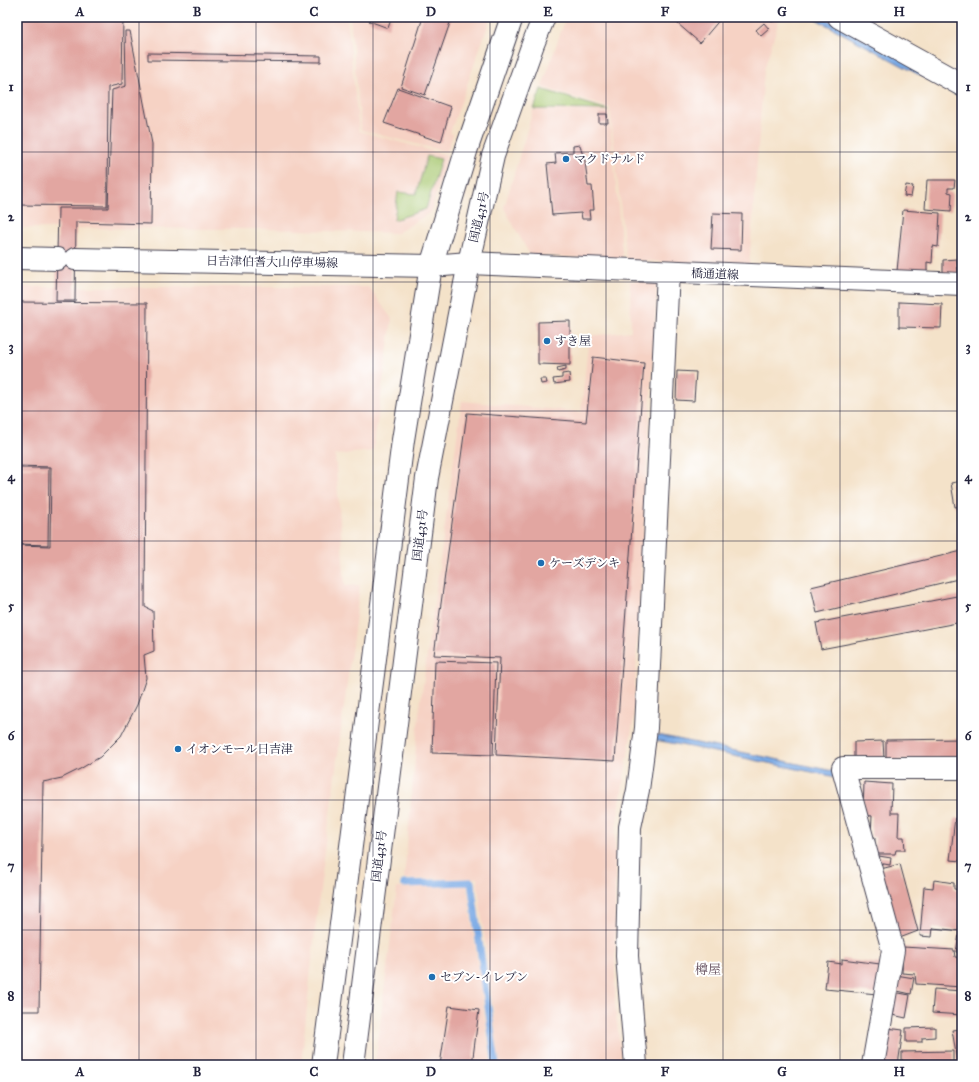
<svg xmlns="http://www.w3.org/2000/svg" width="979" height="1082" viewBox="0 0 979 1082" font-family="'IM FELL Great Primer','Noto Serif JP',serif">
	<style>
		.built { fill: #f6d2c4 }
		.green { fill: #a7c76f; stroke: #647455 }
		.water { fill: #7baae5; stroke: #4e6690 }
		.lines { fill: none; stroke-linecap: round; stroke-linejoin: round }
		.stream { stroke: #7baae5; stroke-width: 7 }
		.building { fill: #e2a6a1 }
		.minor-casing { stroke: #423f50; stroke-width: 24 }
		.major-casing { stroke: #423f50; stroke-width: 24 }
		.highway-casing { stroke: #423f50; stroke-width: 24 }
		.minor { stroke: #fff; stroke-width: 22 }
		.major { stroke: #fff; stroke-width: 22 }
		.highway { stroke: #fff; stroke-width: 22 }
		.grid { fill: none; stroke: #22223b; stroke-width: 1; stroke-opacity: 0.55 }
		.poi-dot { fill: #1f6fb2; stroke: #fff; stroke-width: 1.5 }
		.labels { text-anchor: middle; stroke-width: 4; stroke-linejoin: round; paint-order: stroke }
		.poi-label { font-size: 12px; fill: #22223b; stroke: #fff; text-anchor: start }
		.street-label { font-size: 12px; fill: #22223b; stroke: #fff }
		.neighbourhood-label { font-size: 13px; fill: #65505f; stroke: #fff }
		.neatline { fill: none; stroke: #22223b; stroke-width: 1.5 }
		.grid-label { font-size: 13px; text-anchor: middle; font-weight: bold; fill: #22223b }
	</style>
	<rect width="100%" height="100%" fill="#fff"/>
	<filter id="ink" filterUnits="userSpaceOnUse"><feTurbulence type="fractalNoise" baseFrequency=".025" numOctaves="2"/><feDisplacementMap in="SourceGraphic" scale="8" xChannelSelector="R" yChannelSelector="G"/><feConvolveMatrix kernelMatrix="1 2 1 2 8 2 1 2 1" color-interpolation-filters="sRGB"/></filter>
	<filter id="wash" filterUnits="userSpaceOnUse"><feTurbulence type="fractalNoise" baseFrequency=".012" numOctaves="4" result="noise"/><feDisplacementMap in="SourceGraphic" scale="16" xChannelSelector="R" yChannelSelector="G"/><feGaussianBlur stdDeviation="0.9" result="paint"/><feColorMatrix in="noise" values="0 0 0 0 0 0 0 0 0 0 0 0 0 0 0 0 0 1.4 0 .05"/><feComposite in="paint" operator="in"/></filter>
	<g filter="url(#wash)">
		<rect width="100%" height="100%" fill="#f4e2c9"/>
		<path class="built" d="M17,17H347L359,131L447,155L431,212L397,233L264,229L17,228Z
			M350,17H491L450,133L453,134L447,152L361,130Z
			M566,17H780L764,70L749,266L626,260L610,108L542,87Z
			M533,110L609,111L623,260L530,255L504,208Z
			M630,281L657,282L633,723L615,835V1005L622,1065H500L477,878L404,879L419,714L462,401L581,412L589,336L631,331Z
			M17,287H369L392,319L373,451L335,455L345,586L360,585L317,912L301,1065H17Z
			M467,886L491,1065H375L397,888Z"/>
		<path class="green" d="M541,89L608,110L534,109Z
			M427,156L441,159L426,209L394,220L398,192L416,194Z"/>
		<path class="water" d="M812,17H823L962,92V98Z
			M653,734L838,772L836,777L666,742L653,740Z"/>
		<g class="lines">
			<path class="stream" d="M404,884L471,882L496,1065"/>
		</g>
		<g id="blocks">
			<path class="building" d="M17,17H123L122,84L108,87L107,206L17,205Z
				M371,17H392L388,28L369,21Z
				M423,17H452L425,95L401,87Z
				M652,17H663L659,22Z
				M670,17H731L728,21L722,17L700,43Z
				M767,17H777L772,22Z
				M764,23L769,29L761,36L756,30Z
				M125,31H130L152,144L151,224L76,222L75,301H56L58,208H108L112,90L126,86Z
				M148,53L321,56V62L148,60Z
				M398,88L451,107L441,142L384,123Z
				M599,114H607L608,123H599Z
				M580,145L582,153H584L588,186H592L594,210H589L590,219H582L581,213L552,215L547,164L556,163L555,153L573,152V146Z
				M927,180H955L954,188H948V192L952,193L951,211L925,209Z
				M906,185L913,186L911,197L904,196Z
				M903,210L940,213L938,247L933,246L932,263L927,262V274L897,271Z
				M713,213L742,214L741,250L711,249Z
				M957,259L958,273L943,274V260Z
				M17,302L147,303L145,607L153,611L154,651L144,655L146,678L137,705L121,736L100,757L80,769L62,778L43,782L39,1011H17V545L50,546L51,467L17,466Z
				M899,302L942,304L941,328L899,327Z
				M570,321V365L538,364V322Z
				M593,357L644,363L615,761L496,755L500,658L434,655L467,413L586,422Z
				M566,366V370L558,372L557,368Z
				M677,371L696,372L694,401L676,400Z
				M569,373L570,382L554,384L553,379L562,378V374Z
				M540,379H546L547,383L541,384Z
				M17,468H49L48,545L17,544Z
				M962,481V506L955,507L951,483Z
				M958,517H962V536H961Z
				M962,551V578L817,613L811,587Z
				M962,595V622L821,649L816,623Z
				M435,661L496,663L493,755L432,753Z
				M962,739V757L886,761V740Z
				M883,741L884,759L854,757V742Z
				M864,782L892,784L891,813H899L898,837H904L905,850H896L895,854H874L875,837H871L872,816L863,815Z
				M955,818L962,819V861L950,860Z
				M879,856L891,858L890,865L878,863Z
				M900,864L918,931L897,939L877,870Z
				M934,880L954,883V889L962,890V931L933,928L932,937L920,936L924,887L933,888Z
				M959,934L962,935V953L956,952Z
				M903,947L954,950L955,957L962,958V987L916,984L915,974L902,973Z
				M842,959L880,964L877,994L825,989L828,962L842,964Z
				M896,975L914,978L911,994L893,990Z
				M934,989L962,991V1015L932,1013Z
				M893,992L910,995L906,1018L888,1014Z
				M449,1006L479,1010L472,1065H440Z
				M935,1027V1037L922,1038V1042H906V1028Z
				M887,1028L903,1030L898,1065H881Z
				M962,1029V1065H958L952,1030Z
				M953,1051V1065H902V1052Z"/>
		</g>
	</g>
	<g filter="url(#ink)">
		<use href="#blocks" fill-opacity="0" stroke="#423f50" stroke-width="1"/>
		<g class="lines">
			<g class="minor-casing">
				<path id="minor" d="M839,17L962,85
					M469,263L962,284
					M636,1065L627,956L630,827L638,790L646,728L668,272
					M873,1065L893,950L843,768H962"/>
			</g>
			<g class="major-casing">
				<path id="major" d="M17,258L57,259
					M75,259L431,266L469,263"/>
			</g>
			<g class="highway-casing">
				<path id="highway" d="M323,1065L403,440L431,266L467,148L512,17
					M353,1065L427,478L469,263L493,156L533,44L544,17"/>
			</g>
			<use href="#minor" class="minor"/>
			<use href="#major" class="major"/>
			<use href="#highway" class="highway"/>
		</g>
	</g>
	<path class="grid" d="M139,17V1065M256,17V1065M373,17V1065M490,17V1065M606,17V1065M723,17V1065M840,17V1065M17,152H962M17,282H962M17,411H962M17,541H962M17,671H962M17,800H962M17,930H962"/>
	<g class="poi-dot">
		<circle cx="566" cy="159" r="4"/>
		<circle cx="547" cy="341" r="4"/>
		<circle cx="541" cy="563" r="4"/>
		<circle cx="178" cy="749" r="4"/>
		<circle cx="432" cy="977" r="4"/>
	</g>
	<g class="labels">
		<g class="poi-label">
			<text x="574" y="163">マクドナルド</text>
			<text x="555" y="345">すき屋</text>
			<text x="549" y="567">ケーズデンキ</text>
			<text x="186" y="753">イオンモール日吉津</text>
			<text x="440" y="981">セブン-イレブン</text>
		</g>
		<g class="street-label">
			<text transform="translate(479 217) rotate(-77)" y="4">国道431号</text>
			<text transform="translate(272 262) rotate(1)" y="4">日吉津伯耆大山停車場線</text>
			<text transform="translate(715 274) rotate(2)" y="4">橋通道線</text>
			<text transform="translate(420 535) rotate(-83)" y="4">国道431号</text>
			<text transform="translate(379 856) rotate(-83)" y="4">国道431号</text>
		</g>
		<g class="neighbourhood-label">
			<text x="708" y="974">樽屋</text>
		</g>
	</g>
	<rect width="979" height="1082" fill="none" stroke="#fff" stroke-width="44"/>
	<rect x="22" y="22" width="935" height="1038" class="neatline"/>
	<g class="grid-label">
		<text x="80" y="16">A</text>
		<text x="197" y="16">B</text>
		<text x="314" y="16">C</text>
		<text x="431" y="16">D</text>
		<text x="548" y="16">E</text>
		<text x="665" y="16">F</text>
		<text x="782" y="16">G</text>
		<text x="899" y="16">H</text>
		<text x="11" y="91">1</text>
		<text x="968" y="91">1</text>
		<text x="11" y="221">2</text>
		<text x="968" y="221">2</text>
		<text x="11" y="351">3</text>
		<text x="968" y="351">3</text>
		<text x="11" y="481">4</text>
		<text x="968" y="481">4</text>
		<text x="11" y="610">5</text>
		<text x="968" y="610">5</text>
		<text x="11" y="740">6</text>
		<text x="968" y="740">6</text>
		<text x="11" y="870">7</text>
		<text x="968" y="870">7</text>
		<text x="11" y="1000">8</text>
		<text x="968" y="1000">8</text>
		<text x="80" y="1076">A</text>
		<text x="197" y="1076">B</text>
		<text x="314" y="1076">C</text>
		<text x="431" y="1076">D</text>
		<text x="548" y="1076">E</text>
		<text x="665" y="1076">F</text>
		<text x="782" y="1076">G</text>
		<text x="899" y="1076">H</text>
	</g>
</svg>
